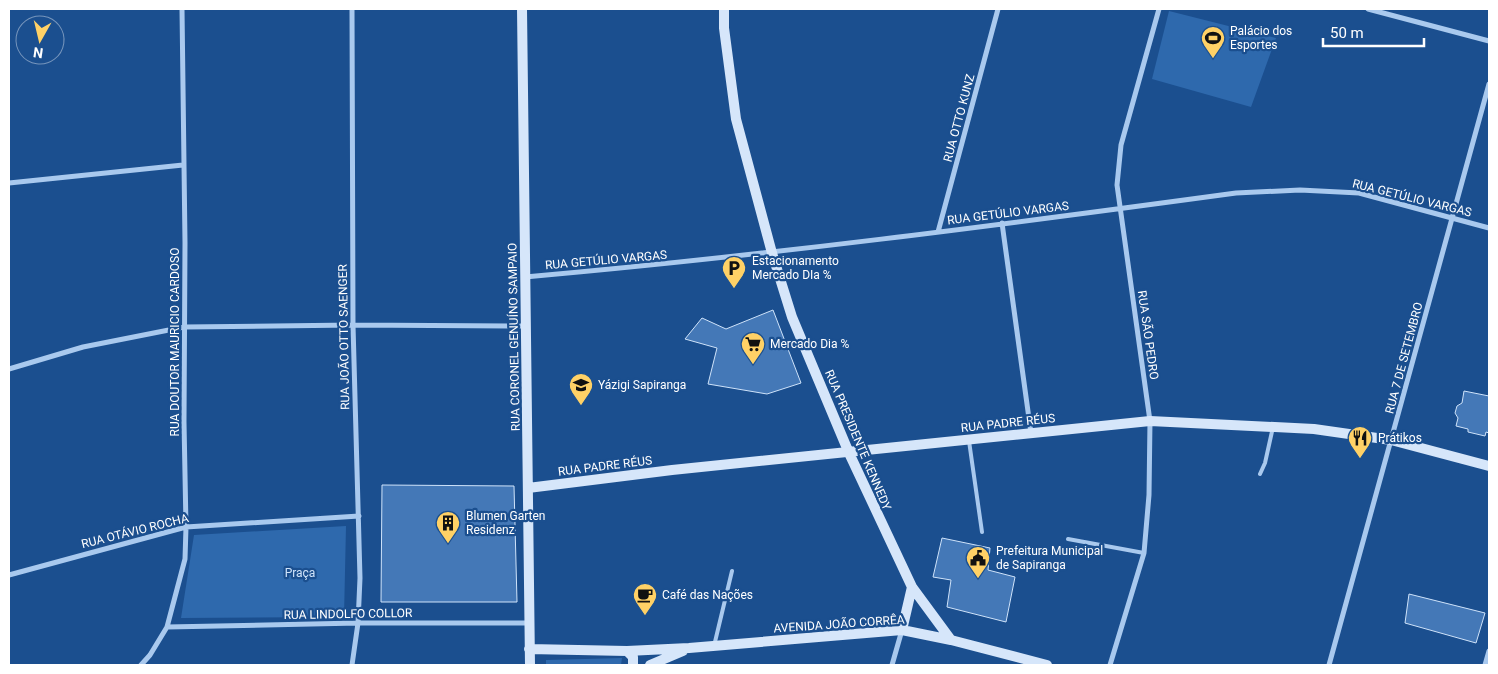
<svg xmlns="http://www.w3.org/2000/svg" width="1498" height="674" viewBox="0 0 1498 674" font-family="Roboto,sans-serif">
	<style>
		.green { fill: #2e69ad }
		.building { fill: #4478b7; stroke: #cfe3fa }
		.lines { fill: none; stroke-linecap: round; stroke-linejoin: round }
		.lane { stroke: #a9c9ee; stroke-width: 4 }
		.street { stroke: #a9c9ee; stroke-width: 5 }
		.secondary { stroke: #d6e6fa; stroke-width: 10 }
		.labels { text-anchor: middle; stroke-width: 4.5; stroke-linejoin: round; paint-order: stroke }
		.poi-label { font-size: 12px; fill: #fff; stroke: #1b4f8f; text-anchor: start }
		.street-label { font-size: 12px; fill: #fff; stroke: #1b4f8f }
		.park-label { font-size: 12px; fill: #cfe3fa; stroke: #1b4f8f }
	</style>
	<rect width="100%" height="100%" fill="#1b4f8f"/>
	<path class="green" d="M1169,11L1276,38L1251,107L1152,79Z
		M346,526L344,617L181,618L194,535Z
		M622,658L621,665H546V660Z"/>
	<path class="building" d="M773,310L801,383L767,394L708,384L717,348L685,339L702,318L726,329Z
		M1464,391L1489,396V433L1486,432L1485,436L1468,432V429L1456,426L1458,418L1455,413L1457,406L1462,403Z
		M382,485L514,486L517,602H381Z
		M942,538L990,548L988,570L1015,577L1006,622L947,607L951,580L933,577Z
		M1409,594L1485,613L1476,643L1405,623Z"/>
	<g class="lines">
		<path class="lane" d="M969,441L982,532
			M1260,474L1265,463L1273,427
			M1068,539L1144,553
			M714,646L732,571"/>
		<path class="street" d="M352,9L353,325L360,578L358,623L352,665
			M1368,9L1489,41
			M9,183L183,165
			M1002,223L1031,433
			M938,232L998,9
			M525,277C763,256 1000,225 1236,193L1300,190L1359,193L1489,228
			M9,369L83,347L184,327L353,325L526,326
			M9,575L186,527L359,516
			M167,627L358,623H529
			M141,665L150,655L167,627L185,559L186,527L184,422L185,243L182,9
			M892,665L902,630
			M1110,665L1144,553L1149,495L1150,421L1117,185L1121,145L1159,9
			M1329,665L1489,84
			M1485,665L1489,651"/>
		<path class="secondary" d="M522,9L530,665
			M724,9V28L736,119L772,253L792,317L849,453L912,587L951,640
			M528,488L672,470L1150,421L1314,429L1391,440L1489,466
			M902,630L912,587
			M529,649L627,651L689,648L902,630L951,640L1047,665
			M627,651L633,657V665
			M650,665L683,651"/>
	</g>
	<defs>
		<g id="stadium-pin" transform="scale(1.25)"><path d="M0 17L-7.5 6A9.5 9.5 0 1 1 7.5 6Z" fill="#ffd166" stroke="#1b4f8f"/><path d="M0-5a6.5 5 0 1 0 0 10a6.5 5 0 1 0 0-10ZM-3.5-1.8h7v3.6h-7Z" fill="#111"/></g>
		<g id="parking-pin" transform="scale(1.25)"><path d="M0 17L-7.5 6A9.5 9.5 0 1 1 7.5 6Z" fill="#ffd166" stroke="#1b4f8f"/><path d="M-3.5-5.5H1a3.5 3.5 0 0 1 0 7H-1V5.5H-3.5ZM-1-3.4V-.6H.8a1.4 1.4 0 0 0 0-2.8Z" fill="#111"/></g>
		<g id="supermarket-pin" transform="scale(1.25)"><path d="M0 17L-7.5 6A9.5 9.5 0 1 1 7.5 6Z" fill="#ffd166" stroke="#1b4f8f"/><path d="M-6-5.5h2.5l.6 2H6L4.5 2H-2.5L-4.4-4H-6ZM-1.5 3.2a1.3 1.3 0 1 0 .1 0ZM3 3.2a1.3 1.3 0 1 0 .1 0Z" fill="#111"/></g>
		<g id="school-pin" transform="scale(1.25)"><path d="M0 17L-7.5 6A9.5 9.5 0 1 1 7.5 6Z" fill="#ffd166" stroke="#1b4f8f"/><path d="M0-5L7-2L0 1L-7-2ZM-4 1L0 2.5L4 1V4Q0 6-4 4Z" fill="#111"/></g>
		<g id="restaurant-pin" transform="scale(1.25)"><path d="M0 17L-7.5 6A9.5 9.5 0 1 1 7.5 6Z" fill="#ffd166" stroke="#1b4f8f"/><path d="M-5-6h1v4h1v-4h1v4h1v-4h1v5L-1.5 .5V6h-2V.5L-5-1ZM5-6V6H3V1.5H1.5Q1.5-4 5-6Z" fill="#111"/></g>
		<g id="building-pin" transform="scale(1.25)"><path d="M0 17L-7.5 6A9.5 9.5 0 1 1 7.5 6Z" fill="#ffd166" stroke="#1b4f8f"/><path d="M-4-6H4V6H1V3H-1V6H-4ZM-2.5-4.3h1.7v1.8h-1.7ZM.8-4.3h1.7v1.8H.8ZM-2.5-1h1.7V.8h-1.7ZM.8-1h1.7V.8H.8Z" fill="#111"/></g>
		<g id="civic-pin" transform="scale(1.25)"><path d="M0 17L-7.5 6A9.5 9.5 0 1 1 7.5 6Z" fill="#ffd166" stroke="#1b4f8f"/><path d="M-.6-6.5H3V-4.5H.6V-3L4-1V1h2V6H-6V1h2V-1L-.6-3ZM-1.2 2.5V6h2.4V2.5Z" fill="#111"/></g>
		<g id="cafe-pin" transform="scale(1.25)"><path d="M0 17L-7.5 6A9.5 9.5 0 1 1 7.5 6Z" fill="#ffd166" stroke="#1b4f8f"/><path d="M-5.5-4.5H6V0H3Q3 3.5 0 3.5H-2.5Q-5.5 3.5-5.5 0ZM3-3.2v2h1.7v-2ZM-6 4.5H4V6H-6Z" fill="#111"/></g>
	</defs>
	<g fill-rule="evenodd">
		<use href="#stadium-pin" x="1213" y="38"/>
		<use href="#parking-pin" x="734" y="268"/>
		<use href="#supermarket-pin" x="753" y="344"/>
		<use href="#school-pin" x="581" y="385"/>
		<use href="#restaurant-pin" x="1360" y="438"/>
		<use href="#building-pin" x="448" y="523"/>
		<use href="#civic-pin" x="978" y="558"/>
		<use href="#cafe-pin" x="645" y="595"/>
	</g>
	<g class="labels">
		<g class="poi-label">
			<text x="1230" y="35">Palácio dos<tspan x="1230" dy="14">Esportes</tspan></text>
			<text x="752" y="265">Estacionamento<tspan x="752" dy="14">Mercado DIa %</tspan></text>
			<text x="770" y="348">Mercado Dia %</text>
			<text x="598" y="389">Yázigi Sapiranga</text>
			<text x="1378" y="442">Prátikos</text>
			<text x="466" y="520">Blumen Garten<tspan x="466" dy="14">Residenz</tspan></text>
			<text x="996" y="555">Prefeitura Municipal<tspan x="996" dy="14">de Sapiranga</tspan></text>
			<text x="662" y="599">Café das Nações</text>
		</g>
		<g class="street-label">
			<text transform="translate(959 118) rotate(-75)" y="4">RUA OTTO KUNZ</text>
			<text transform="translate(1412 198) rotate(14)" y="4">RUA GETÚLIO VARGAS</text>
			<text transform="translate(1008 213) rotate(-7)" y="4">RUA GETÚLIO VARGAS</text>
			<text transform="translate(606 260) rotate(-5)" y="4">RUA GETÚLIO VARGAS</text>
			<text transform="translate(1148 335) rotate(82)" y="4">RUA SÃO PEDRO</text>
			<text transform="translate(344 337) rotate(-91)" y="4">RUA JOÃO OTTO SAENGER</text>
			<text transform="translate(514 337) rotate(-91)" y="4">RUA CORONEL GENUÍNO SAMPAIO</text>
			<text transform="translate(175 342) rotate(-90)" y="4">RUA DOUTOR MAURICIO CARDOSO</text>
			<text transform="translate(1404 358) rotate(-75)" y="4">RUA 7 DE SETEMBRO</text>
			<text transform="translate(1008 423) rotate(-6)" y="4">RUA PADRE RÉUS</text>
			<text transform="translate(858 440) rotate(67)" y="4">RUA PRESIDENTE KENNEDY</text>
			<text transform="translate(605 466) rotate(-7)" y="4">RUA PADRE RÉUS</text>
			<text transform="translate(135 531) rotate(-14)" y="4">RUA OTÁVIO ROCHA</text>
			<text transform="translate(348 614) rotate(-1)" y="4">RUA LINDOLFO COLLOR</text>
			<text transform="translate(839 624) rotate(-4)" y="4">AVENIDA JOÃO CORRÊA</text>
		</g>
		<g class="park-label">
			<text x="300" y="577">Praça</text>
		</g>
	</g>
	<rect width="1498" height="674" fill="none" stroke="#ffffff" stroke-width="20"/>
	<g transform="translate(40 40) rotate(188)"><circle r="24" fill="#1b4f8f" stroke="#7695bc"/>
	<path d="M0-4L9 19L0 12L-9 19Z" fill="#ffd166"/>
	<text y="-8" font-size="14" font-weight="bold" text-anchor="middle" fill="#ffffff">N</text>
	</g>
	<path d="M1323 38v8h101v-8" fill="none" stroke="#ffffff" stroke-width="2.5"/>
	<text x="1330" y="38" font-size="15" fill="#ffffff" stroke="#1b4f8f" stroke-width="4" paint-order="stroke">50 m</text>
</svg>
